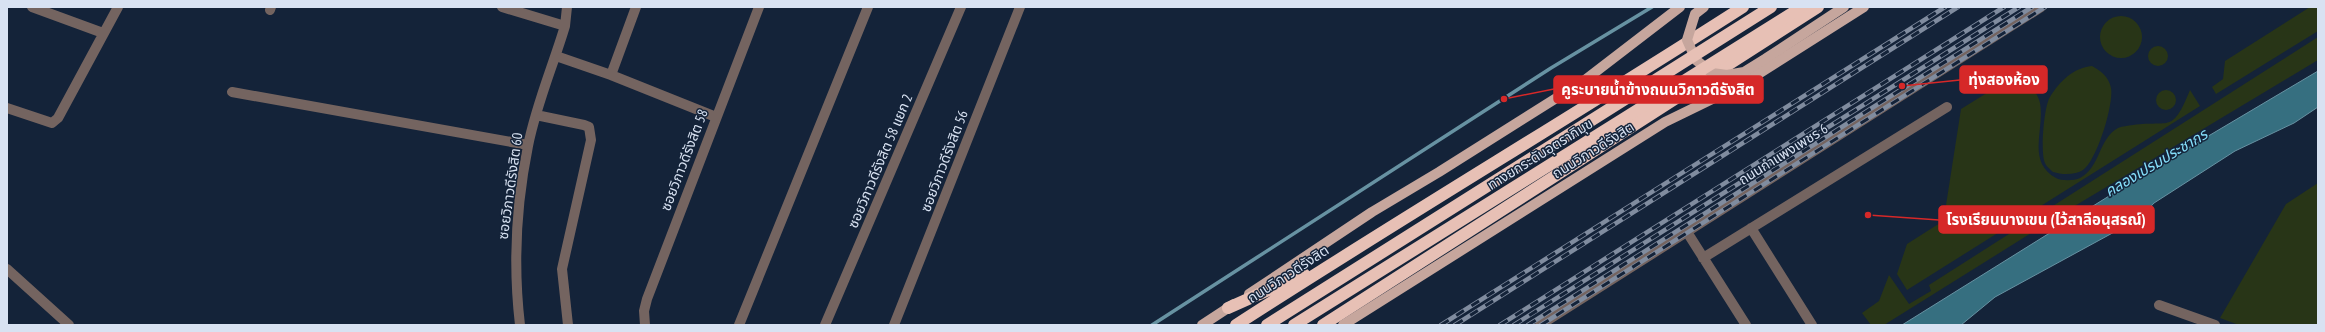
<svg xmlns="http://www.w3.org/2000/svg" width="2325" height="332" viewBox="0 0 2325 332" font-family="'PT Sans Narrow','Noto Sans Thai',sans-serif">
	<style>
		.green { fill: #283517 }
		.water { fill: #366f80; stroke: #6792a2 }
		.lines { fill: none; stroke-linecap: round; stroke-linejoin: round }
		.stream { stroke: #6792a2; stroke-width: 3.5 }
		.minor { stroke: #746460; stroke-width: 10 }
		.major { stroke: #c6a69d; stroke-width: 10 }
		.highway { stroke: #e7c0b5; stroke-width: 12 }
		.rail-casing { stroke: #808c9f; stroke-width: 4.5 }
		.rail { stroke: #142339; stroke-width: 3; stroke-dasharray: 9; stroke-linecap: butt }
		.major-bridge { stroke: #c6a69d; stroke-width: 10 }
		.highway-bridge { stroke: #e7c0b5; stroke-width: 12 }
		.labels { text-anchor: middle; stroke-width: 3; stroke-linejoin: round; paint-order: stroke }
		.street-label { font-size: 14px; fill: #d8e2f2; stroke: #142339 }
		.water-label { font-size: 15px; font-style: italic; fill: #86e0fc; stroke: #142339 }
		.leader { fill: none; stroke: #d62828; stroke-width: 1.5 }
		.callout-dot { fill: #d62828; stroke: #142339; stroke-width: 1.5 }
		.callout { fill: #d62828; stroke: #d62828; stroke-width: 1.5 }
		.callout-label { font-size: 15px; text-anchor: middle; font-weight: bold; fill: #fff }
	</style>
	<rect width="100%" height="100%" fill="#142339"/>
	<path class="green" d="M2310,7H2318V31L2216,94L2212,87L2223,79L2225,61Z
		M2100 37a21 21 0 1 1 42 0a21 21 0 1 1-42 0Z
		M2318,37V60L2073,207L1884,325H1871L1862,313L1879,301L1889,275L1909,304L1931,291L1929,285Z
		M2148 56a10 10 0 1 1 20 0a10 10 0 1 1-20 0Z
		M2092,66C2101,71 2109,77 2111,88C2114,104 2097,160 2083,170C2076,175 2062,175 2053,172C2051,170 2046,166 2045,163C2040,153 2044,106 2050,97C2060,81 2073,68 2092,66Z
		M2019,73C2026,81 2038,92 2040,103C2045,130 2026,161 2056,178C2061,181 2074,181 2080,178C2101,167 2098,139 2118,128C2122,126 2128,126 2133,125C2171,120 2172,134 2190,90L2200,106L1907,290L1897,274L1907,244L1940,223L1944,218L1961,109Z
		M2156 100a10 10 0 1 1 20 0a10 10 0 1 1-20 0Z
		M2318,183V325H2239L2220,318L2286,204Z"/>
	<path class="water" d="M2318,71V107L2294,123L2235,151L2154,203L2140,218L1995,297L1961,325H1902L2146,173Z"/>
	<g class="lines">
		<path class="stream" d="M1152,325L1551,68L1652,7"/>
		<path class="minor" d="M32,7L103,33
			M502,7L565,26
			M270,10L271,7
			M556,56L611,75L716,117
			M611,75L636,7
			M232,92L528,145
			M7,108L52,123L58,118L118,7
			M536,115L584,125L589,127L591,140L562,269L568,325
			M1751,228L1812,325
			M1687,232L1746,325
			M1703,258L1947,107
			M7,269L69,325
			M2159,305L2215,325
			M520,325C513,265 516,205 528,146C536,105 553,66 565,26L567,7
			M645,325L644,311L647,299L759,7
			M739,325L868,7
			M825,325L961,7
			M894,325L1020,7
			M1540,325L2041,7"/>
		<path class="major" d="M1249,294L1372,212L1439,172L1585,80L1680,7
			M1202,325L1234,304
			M1343,325L1665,122L1741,85L1864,7"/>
		<path class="highway" d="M1228,308L1304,274
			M1236,325C1403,217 1575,115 1743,7
			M1323,325L1818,7"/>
		<g class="rail-casing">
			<path id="rail" d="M1441,325L1945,7
				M1455,325L1958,7
				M1500,325L2004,7
				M1514,325L2019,7
				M1528,325L2032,7
				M1541,325L2045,7"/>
		</g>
		<use href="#rail" class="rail"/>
		<path class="major-bridge" d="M1704,7L1695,14L1687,40L1696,60L1712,73L1727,75L1744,72L1765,59L1844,7"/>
		<path class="highway-bridge" d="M1267,325L1771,7
			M1294,325L1802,7"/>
	</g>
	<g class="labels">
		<g class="street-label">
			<text transform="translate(1593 150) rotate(-32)" y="5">ถนนวิภาวดีรังสิต</text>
			<text transform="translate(1540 154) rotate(-32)" y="5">ทางยกระดับอุตราภิมุข</text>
			<text transform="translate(1783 154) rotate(-32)" y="5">ถนนกำแพงเพชร 6</text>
			<text transform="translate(684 160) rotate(-69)" y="5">ซอยวิภาวดีรังสิต 58</text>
			<text transform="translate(880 161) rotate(-67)" y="5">ซอยวิภาวดีรังสิต 58 แยก 2</text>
			<text transform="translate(944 161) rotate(-69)" y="5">ซอยวิภาวดีรังสิต 56</text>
			<text transform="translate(510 186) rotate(-82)" y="5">ซอยวิภาวดีรังสิต 60</text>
			<text transform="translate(1288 274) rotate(-33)" y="5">ถนนวิภาวดีรังสิต</text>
		</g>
		<g class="water-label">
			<text transform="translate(2156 163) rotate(-31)" y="5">คลองเปรมประชากร</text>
		</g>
	</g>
	<path class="leader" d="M1902 86L1960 80M1504 99L1554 89M1868 215L1939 220"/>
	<g class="callout-dot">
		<circle cx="1902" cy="86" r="4"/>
		<circle cx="1504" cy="99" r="4"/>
		<circle cx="1868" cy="215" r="4"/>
	</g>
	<g class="callout">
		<rect x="1960" y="66" width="87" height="27" rx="4"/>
		<rect x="1554" y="76" width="209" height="27" rx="4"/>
		<rect x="1939" y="206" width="215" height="27" rx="4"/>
	</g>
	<g class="callout-label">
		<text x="2004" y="85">ทุ่งสองห้อง</text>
		<text x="1658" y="95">คูระบายน้ำข้างถนนวิภาวดีรังสิต</text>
		<text x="2046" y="225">โรงเรียนบางเขน (ไว้สาลีอนุสรณ์)</text>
	</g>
	<rect width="2325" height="332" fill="none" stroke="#d8e2f2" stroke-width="16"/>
</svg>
